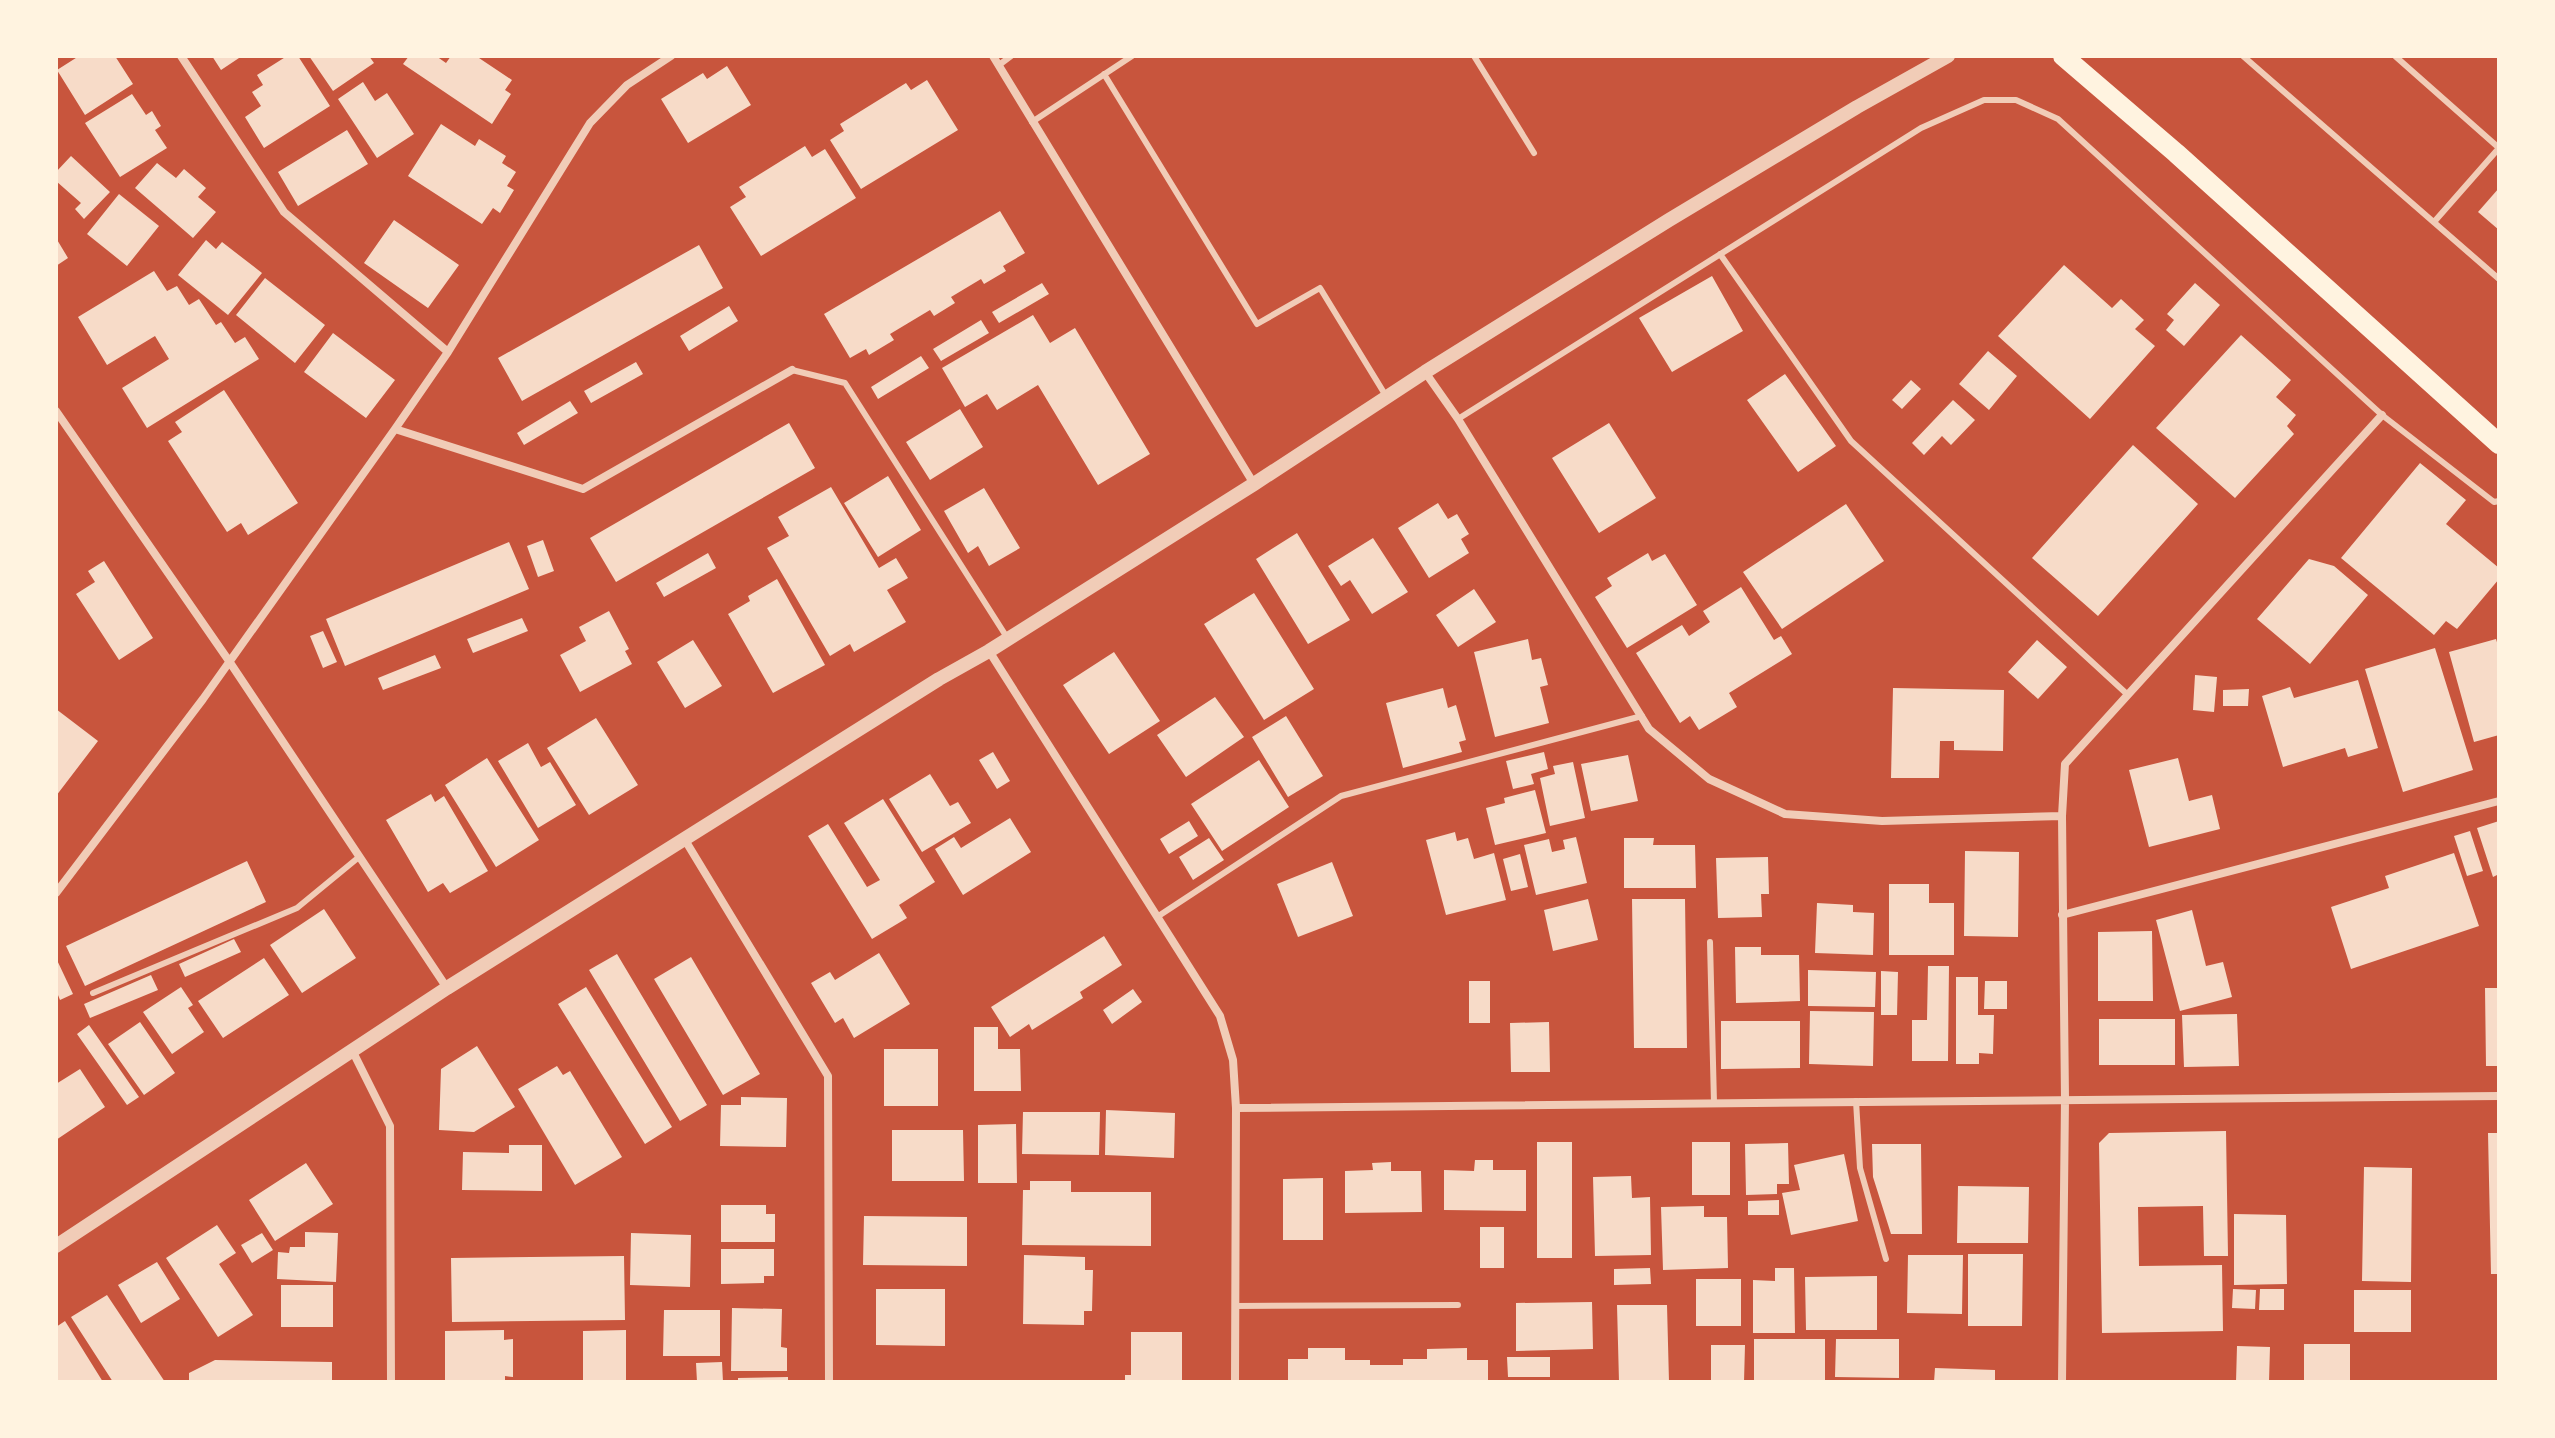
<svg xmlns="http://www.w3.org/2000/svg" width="2555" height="1438" viewBox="0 0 2555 1438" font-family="'Exo 2',sans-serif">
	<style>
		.building { fill: #f7dbc8 }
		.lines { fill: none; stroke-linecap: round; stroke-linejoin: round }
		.service { stroke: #f1ccb7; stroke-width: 6 }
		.minor { stroke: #f1ccb7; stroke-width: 8 }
		.tertiary { stroke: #f1ccb7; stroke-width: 14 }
		.primary { stroke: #fff3e0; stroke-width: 20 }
	</style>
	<rect width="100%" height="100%" fill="#c8553d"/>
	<path class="building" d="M79,56H115L133,84L85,115L57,70Z
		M212,56H242L221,70Z
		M287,56H298L330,106L264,148L245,117L261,106L252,92L263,85L257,75Z
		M309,56H369L374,63L333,91Z
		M409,56H436L446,63L451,56H476L512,80L505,90L511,94L492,124L403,64Z
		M727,66L751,105L688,143L661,99L703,73L707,79Z
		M927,80L958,130L861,189L830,140L844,131L840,124L906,83L911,90Z
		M363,82L375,101L387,93L414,134L377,158L338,99Z
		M132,94L146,115L152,111L161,126L155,130L167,148L120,177L85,123Z
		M441,124L475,146L479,139L506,156L502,163L516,172L507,186L514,190L500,213L493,208L482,224L408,176Z
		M347,130L368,164L298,206L278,172Z
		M805,146L812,157L825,149L856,198L761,256L730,207L746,197L739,187Z
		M71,156L110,192L84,219L75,209L81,203L56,181V172Z
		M157,163L176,178L184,169L206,188L198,197L216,212L193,238L135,188Z
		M2499,188V230L2478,212Z
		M119,194L159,226L127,266L87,234Z
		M1000,211L1025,253L1003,266L1006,271L984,284L981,279L951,297L955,303L934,316L930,310L890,334L894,340L869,355L866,349L850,358L824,314Z
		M394,220L459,265L428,308L364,263Z
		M56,238L68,258L56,266Z
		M206,240L216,249L222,242L262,273L228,315L178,275Z
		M699,245L723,288L522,401L498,358Z
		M2064,265L2112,308L2121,299L2144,320L2135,329L2155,346L2090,419L1998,336Z
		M154,271L167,291L177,286L189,305L199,299L216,325L221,322L235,343L245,337L259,359L147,428L122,388L169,359L155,336L107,365L78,317Z
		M1712,276L1743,331L1672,372L1639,318Z
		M265,278L325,325L295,363L236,315Z
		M1042,283L1049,294L999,323L992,312Z
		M2195,283L2220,305L2184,346L2166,330L2174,320L2167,314Z
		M729,306L738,321L689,351L680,336Z
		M1033,315L1050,343L1075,328L1150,454L1098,485L1038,385L997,410L987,394L965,407L942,368Z
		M981,320L989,333L941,361L933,349Z
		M333,333L395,380L366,418L304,372Z
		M2241,335L2291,380L2276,397L2296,415L2287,426L2294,434L2235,498L2156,428Z
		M1988,351L2017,376L1989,410L1959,384Z
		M921,356L929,368L878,399L871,387Z
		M636,362L643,374L591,403L584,391Z
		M1785,374L1836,446L1798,472L1747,400Z
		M1911,380L1921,389L1902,409L1892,400Z
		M224,390L298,503L248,535L241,523L227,532L168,441L182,432L175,422Z
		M1953,400L1975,420L1951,445L1942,436L1924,455L1912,443Z
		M570,401L578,413L524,445L517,433Z
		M960,409L983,447L930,480L906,442Z
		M789,423L815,468L616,582L590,538Z
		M1609,423L1656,498L1599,533L1552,458Z
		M2133,445L2198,504L2098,616L2032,558Z
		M2420,463L2466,500L2446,524L2499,568V579L2457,629L2446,621L2434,635L2341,558Z
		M888,476L921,530L878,557L844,503Z
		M831,487L879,568L896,558L908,578L887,590L906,622L854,652L850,644L830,656L767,548L789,536L778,517Z
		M984,488L1020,548L989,566L978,546L968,553L944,511Z
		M1438,503L1448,519L1457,514L1469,534L1461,539L1469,553L1429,578L1398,528Z
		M1846,504L1884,561L1782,629L1743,572Z
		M1297,533L1350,620L1308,644L1256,559Z
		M1373,538L1408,592L1372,614L1350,580L1341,586L1328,566Z
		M543,540L554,571L538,577L527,546Z
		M509,542L529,589L345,666L326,619Z
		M708,553L716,568L664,597L656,583Z
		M1648,553L1652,561L1665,554L1697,605L1627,648L1595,597L1612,586L1607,578Z
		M2309,559L2334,566L2368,595L2310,664L2257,619Z
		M104,561L153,638L119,660L76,594L95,582L88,571Z
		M777,579L825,665L773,693L728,614L750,601L748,596Z
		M1741,587L1774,640L1781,636L1792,654L1729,693L1737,707L1699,730L1690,716L1680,723L1636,653L1682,625L1689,636L1710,622L1703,611Z
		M1474,589L1496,622L1458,647L1436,615Z
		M1254,593L1314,689L1264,720L1204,624Z
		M609,611L629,649L625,651L632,664L580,692L560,655L586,641L579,627Z
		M522,618L528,631L473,653L467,639Z
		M323,631L337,662L323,668L310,636Z
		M1528,639L1532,660L1541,658L1548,685L1540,687L1549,723L1495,737L1474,652Z
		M2496,639L2499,649V735L2474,742L2449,652Z
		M693,640L722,686L685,708L657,662Z
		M2037,640L2067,667L2038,699L2008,672Z
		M2435,648L2473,770L2403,792L2365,669Z
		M1114,652L1160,721L1109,754L1063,685Z
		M435,655L441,668L383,690L378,678Z
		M2195,675L2217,677L2214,712L2193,710Z
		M2358,680L2378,748L2348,757L2345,748L2283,767L2262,696L2290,687L2294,698Z
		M1443,688L1448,708L1456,705L1466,740L1459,742L1462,752L1403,768L1386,703Z
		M1893,688L2004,690L2003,751L1954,750V741H1940L1939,778H1891Z
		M2249,689L2248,706H2223V690Z
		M1215,697L1244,737L1186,777L1157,735Z
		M56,709L98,741L56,796Z
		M1286,716L1323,776L1288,797L1252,737Z
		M596,718L638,785L589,815L547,748Z
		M528,743L541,767L550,762L576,805L538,828L498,761Z
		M993,752L1010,781L997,789L979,760Z
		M1544,752L1548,769L1531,774L1534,784L1513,789L1506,761Z
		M1628,755L1638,801L1591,811L1581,764Z
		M487,758L539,840L496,867L445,785Z
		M2178,758L2189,801L2212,795L2220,829L2149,847L2129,770Z
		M1259,760L1289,807L1222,851L1191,804Z
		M1573,762L1585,818L1550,826L1540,778L1555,774L1553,766Z
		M930,774L950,806L958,802L971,823L922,852L889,799Z
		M1535,790L1546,833L1495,845L1486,808L1505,803L1504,798Z
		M431,794L435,802L444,796L488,871L450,893L443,883L428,892L386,820Z
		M883,799L935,882L899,905L907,918L872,939L808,836L828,824L867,887L880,880L844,823Z
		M1010,818L1031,852L963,895L935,849L954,837L961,848Z
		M1189,821L1198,836L1169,854L1160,839Z
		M2499,821V874L2493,877L2477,828Z
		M2470,831L2483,871L2467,876L2454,836Z
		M1455,832L1457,841L1468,838L1474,859L1494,853L1506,900L1446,915L1426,840Z
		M1576,837L1587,883L1536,895L1524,845L1549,839L1552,852L1565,849L1563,840Z
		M1209,838L1224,860L1193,880L1179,857Z
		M1624,838H1654L1653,845H1695L1696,888H1624Z
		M1965,851L2019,852L2018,937L1964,936Z
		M2454,853L2479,926L2351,969L2331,907L2389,888L2385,876Z
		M1520,854L1528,887L1511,891L1503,859Z
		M1768,857L1769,894H1761L1762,917L1718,918L1716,858Z
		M247,861L266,902L85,986L66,946Z
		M1332,862L1353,916L1298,937L1277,884Z
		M1889,884H1929V903H1954V955H1889Z
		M1588,899L1598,940L1553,951L1544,910Z
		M1632,899H1685L1687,1048H1634Z
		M1817,903L1853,905V912L1874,913L1873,955L1815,953Z
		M324,909L356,958L302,993L270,945Z
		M2192,910L2206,966L2223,962L2232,997L2180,1011L2156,920Z
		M2152,931L2153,1001H2098V932Z
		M1104,936L1122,965L1080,992L1083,998L1032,1030L1029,1024L1010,1037L991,1007Z
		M234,939L241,952L185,977L179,964Z
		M1735,947H1761V955H1799L1800,1001L1736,1003Z
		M879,953L910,1004L854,1038L843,1018L835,1023L811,983L830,972L835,980Z
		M617,954L707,1105L680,1121L589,970Z
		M691,957L760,1074L723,1095L654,979Z
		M56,958L73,994L60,1000L56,990Z
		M264,958L289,995L223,1038L198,1001Z
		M1928,966H1949L1948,1061H1912V1020H1927Z
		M1808,970L1876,972L1875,1007L1808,1006Z
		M1881,971L1898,972L1897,1015H1881Z
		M151,975L158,990L90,1018L84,1004Z
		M1956,977H1978V1015H1994L1993,1054L1979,1053V1064H1956Z
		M1469,981H1490V1023H1469Z
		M1985,981H2007V1009H1984Z
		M181,987L193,1005L188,1008L204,1032L172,1054L143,1012Z
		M586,987L672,1127L645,1144L558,1004Z
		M2485,988H2499V1066H2486Z
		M1133,989L1142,1002L1112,1024L1103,1010Z
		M1810,1011L1874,1012L1873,1066L1809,1064Z
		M2237,1014L2239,1066L2184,1067L2182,1015Z
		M2099,1019H2175V1065H2099Z
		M1721,1021H1800V1068L1721,1069Z
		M140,1022L175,1073L144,1095L108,1044Z
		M1549,1022L1550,1072H1511L1510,1023Z
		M89,1025L139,1097L127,1105L77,1034Z
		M974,1027H998V1049H1020L1021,1091H974Z
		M477,1046L515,1107L474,1132L439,1130L441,1069Z
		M884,1049H938V1106H884Z
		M557,1066L563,1075L570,1071L622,1157L575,1185L518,1089Z
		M80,1069L105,1107L56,1140V1084Z
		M741,1097L787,1098L786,1147L720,1146L721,1105H741Z
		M1106,1110L1175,1113L1174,1158L1105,1155Z
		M1023,1112H1100L1099,1155L1022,1154Z
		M1016,1124L1017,1183H978V1125Z
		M892,1130H963L964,1181H892Z
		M2226,1131L2228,1256H2204L2203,1206L2138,1207L2139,1266L2222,1265L2223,1331L2102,1333L2099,1143L2109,1133Z
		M2488,1133H2499V1274H2491Z
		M1537,1142H1572V1258H1537Z
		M1692,1142H1730V1195H1692Z
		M1788,1143L1789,1184H1777V1194L1746,1195L1745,1144Z
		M1872,1144H1921L1922,1234H1891L1873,1177Z
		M509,1145H542V1191L462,1190L463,1152L509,1153Z
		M1844,1154L1858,1221L1791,1235L1782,1193L1800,1190L1794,1165Z
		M1475,1160H1493V1170H1526V1211L1444,1210V1170L1474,1171Z
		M1391,1162V1171H1421L1422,1212L1345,1213V1171L1373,1170L1372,1163Z
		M306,1163L333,1204L275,1241L249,1200Z
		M2364,1167L2412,1168L2411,1282L2362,1281Z
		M1631,1176L1632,1198L1650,1197L1651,1255L1595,1256L1593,1177Z
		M1323,1178V1240H1283V1179Z
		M1030,1181H1071V1192H1151V1246L1022,1245L1023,1190H1030Z
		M1958,1186L2029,1187L2028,1243H1957Z
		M1779,1200V1215H1748V1201Z
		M721,1205H766V1214H775V1242H721Z
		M1704,1206V1217H1727L1728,1268L1663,1270L1661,1207Z
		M2234,1214L2286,1215L2287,1284L2234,1285Z
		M864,1216L967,1217V1266L863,1265Z
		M217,1225L236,1253L219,1264L253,1315L218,1337L166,1258Z
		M1480,1227H1504V1268H1480Z
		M305,1232L338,1233L336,1282L277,1279L278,1252L289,1253L290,1247H305Z
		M262,1233L273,1250L252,1263L241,1245Z
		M631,1233L691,1235L690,1287L630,1285Z
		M721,1249H774V1276H764V1283L721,1284Z
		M1968,1254H2023L2022,1326H1968Z
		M1024,1255L1085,1257V1270H1093L1092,1311H1084V1325L1023,1324Z
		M1908,1255H1963L1962,1314L1907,1313Z
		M624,1256L625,1320L452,1322L451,1258Z
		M157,1262L180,1299L141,1323L118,1285Z
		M1650,1268L1651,1284L1614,1285V1269Z
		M1775,1268H1794L1795,1333H1753V1280L1775,1281Z
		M1877,1276V1330H1806L1805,1277Z
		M1696,1279H1741V1326H1696Z
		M281,1285H333V1327H281Z
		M876,1289H945V1346L876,1345Z
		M2233,1289L2256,1290L2255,1309L2232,1308Z
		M2260,1289H2284V1310H2259Z
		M2354,1290H2411V1332H2354Z
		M107,1295L165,1382H113L71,1317Z
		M1592,1302L1593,1349L1516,1351V1303Z
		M1617,1305H1667L1669,1382H1619Z
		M732,1308L782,1309L781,1347L787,1348V1371H731Z
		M664,1310H720V1356H663Z
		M65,1321L103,1382H56V1327Z
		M504,1330V1340L513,1339V1377L505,1376V1382H445V1331Z
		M626,1330V1382H583V1331Z
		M1131,1332H1182V1382H1125V1375H1131Z
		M1754,1339H1825V1382H1754Z
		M1836,1339H1899V1378L1835,1377Z
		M2304,1344H2350V1382H2304Z
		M1711,1345H1745L1744,1382H1711Z
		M2237,1346L2270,1347L2269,1382H2236Z
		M1308,1348H1345V1360H1370V1365H1403V1359H1427V1349L1467,1348V1360H1488V1382H1288V1359H1308Z
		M1507,1357H1550V1377H1508Z
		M215,1360L332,1362V1382H189V1373Z
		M722,1362L723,1382H697L696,1363Z
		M1935,1368L1995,1370V1382H1934Z
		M788,1377V1382H738V1378Z"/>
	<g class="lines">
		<path class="service" d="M1474,56L1534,153
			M2243,56L2499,279
			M2395,56L2499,148L2434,222
			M999,65L1011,56
			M1104,74L1257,324L1320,288L1386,396
			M1032,122L1132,56
			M1720,254L1851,441L2128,695
			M792,370L845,383L1008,639
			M1458,419L1921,128L1984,100H2016L2058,119L2382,415L2494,502L2499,501
			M1157,917L1341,796L1642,716
			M1710,942L1714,1103
			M93,993L297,908L359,857
			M1856,1101L1860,1168L1886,1259
			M1235,1306L1458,1305"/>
		<path class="minor" d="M181,56L284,212L448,352
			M993,56L1254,484
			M1425,372L1458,419L1649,729L1709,779L1785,814L1882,821L2062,816
			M56,411L229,661L447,988
			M395,429L583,489L792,370
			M989,651L1220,1016L1233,1060L1236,1108L1235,1382
			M685,840L828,1076L829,1382
			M56,893L203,699L395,429L448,352L590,123L627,85L671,56
			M2062,915L2499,801
			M352,1050L390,1126L391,1382
			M1236,1108L2499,1096
			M2062,1382L2065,1099L2062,816L2065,764L2382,415"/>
		<path class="tertiary" d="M56,1246L447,988L939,679L989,651L1254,484L1425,372L1669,220L1857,107L1948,56"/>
		<path class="primary" d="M2063,56L2176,153L2499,444"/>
	</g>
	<rect width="2555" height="1438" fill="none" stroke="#fff3e0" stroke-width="116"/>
</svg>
